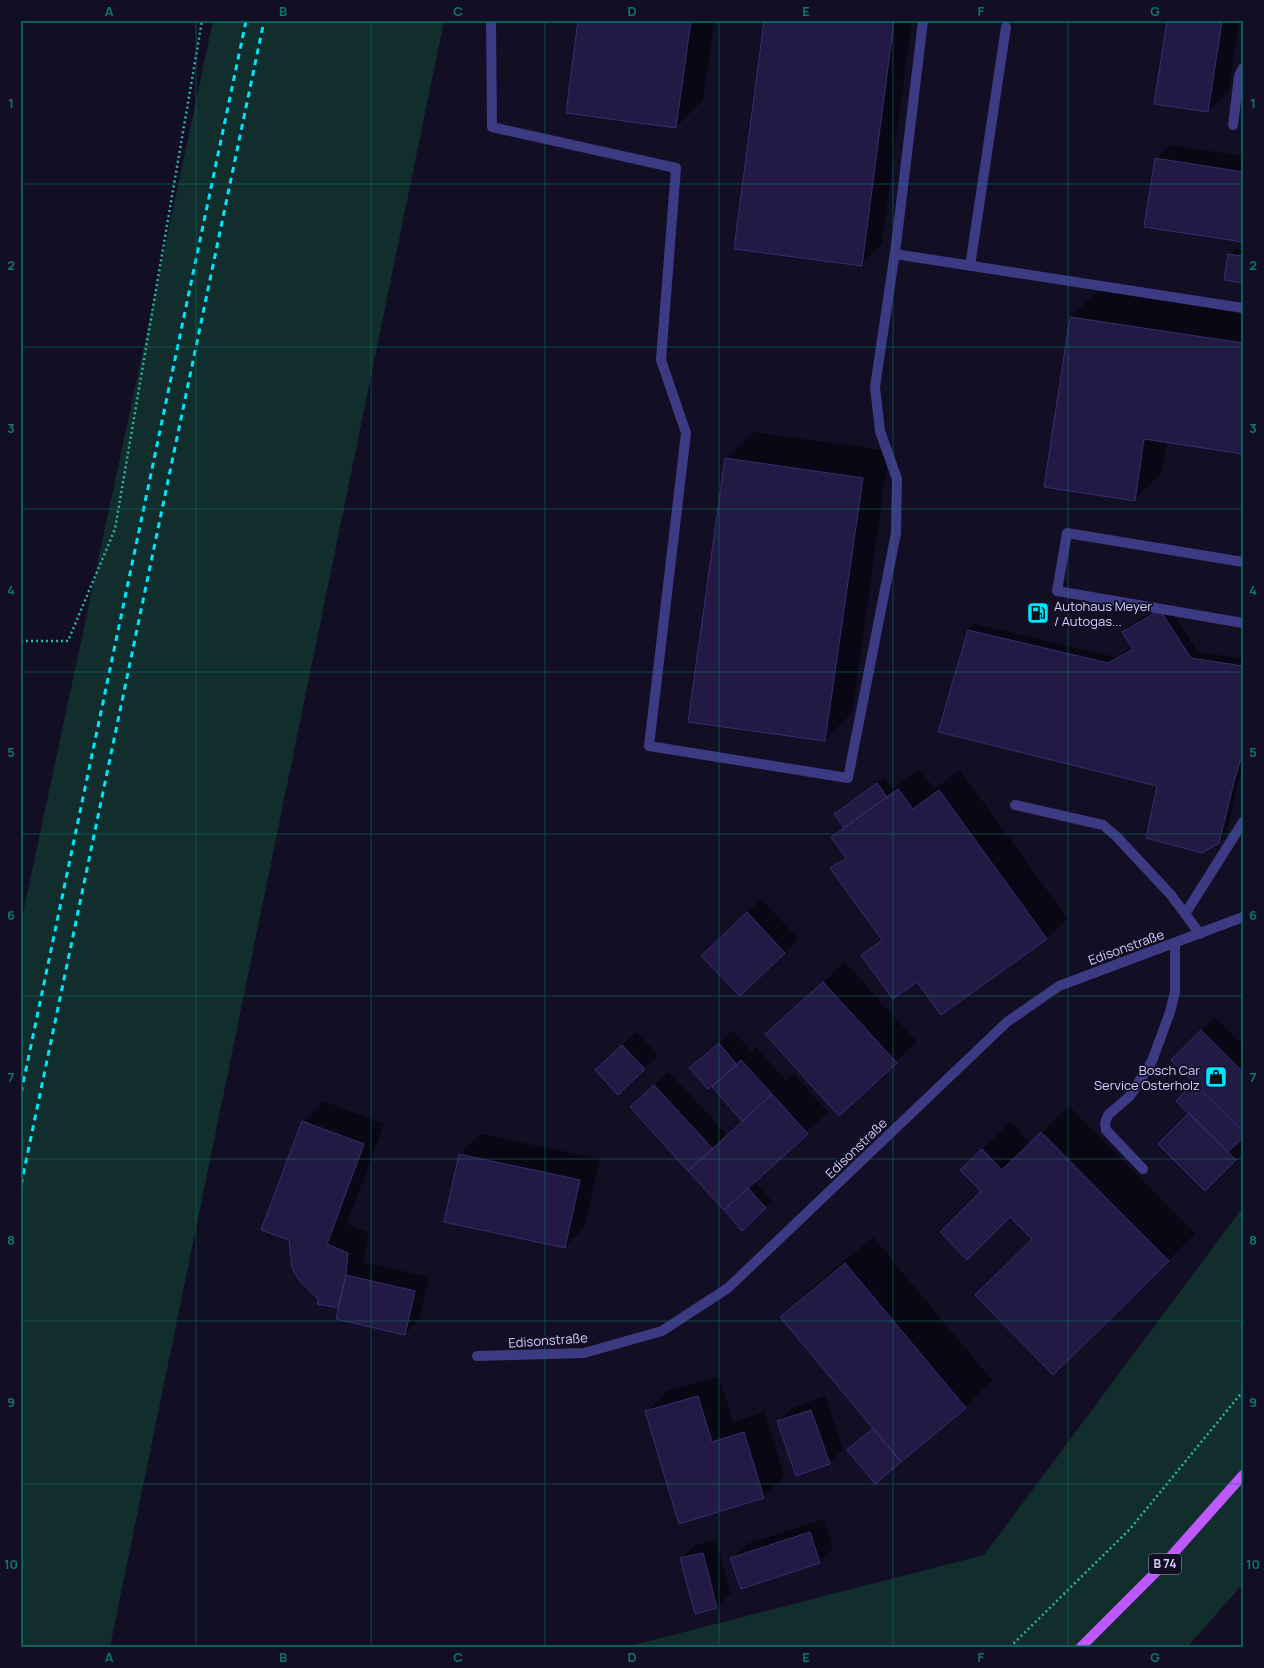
<svg xmlns="http://www.w3.org/2000/svg" width="1264" height="1668" viewBox="0 0 1264 1668" font-family="Manrope,sans-serif">
	<style>
		.green { fill: #112d2c }
		.shadow { fill: #0007 }
		.building { fill: #221a44; stroke: #392d70 }
		.lines { fill: none; stroke-linecap: round; stroke-linejoin: round }
		.path { stroke: #2fb4ab; stroke-width: 2.5; stroke-dasharray: 2 3; stroke-linecap: butt }
		.minor { stroke: #3c3a82; stroke-width: 10 }
		.major { stroke: #be59fe; stroke-width: 10 }
		.rail { stroke: #02e4fa; stroke-width: 3; stroke-dasharray: 6 5; stroke-linecap: butt }
		.grid { fill: none; stroke: #0f766e; stroke-width: 1; stroke-opacity: 0.55 }
		.labels { text-anchor: middle; stroke-width: 3.5; stroke-linejoin: round; paint-order: stroke }
		.shield { fill: #120e24; stroke: #9b96bd; stroke-width: 1 }
		.shield-label { font-size: 12px; font-weight: bold; fill: #d6d1ff }
		.poi-label { font-size: 13px; fill: #d6d1ff; stroke: #120e24; text-anchor: start }
		.street-label { font-size: 13px; fill: #d6d1ff; stroke: #120e24 }
		.neatline { fill: none; stroke: #0f766e; stroke-width: 1.5 }
		.grid-label { font-size: 13px; text-anchor: middle; font-weight: bold; fill: #0f766e }
	</style>
	<rect width="100%" height="100%" fill="#120e24"/>
	<path class="green" d="M213,21H444L110,1647H21V923Z
		M1243,1207V1584L1187,1647H626L984,1555Z"/>
	<path class="shadow" d="M579,21H714L703,100L676,127Z
		M765,21H912L882,244L862,265Z
		M1168,21H1239L1229,91L1208,111Z
		M1170,145L1243,156V241L1156,159Z
		M1236,248L1243,249V281L1229,255Z
		M1098,290L1243,312V453L1167,441L1162,473L1134,500L1045,487L1071,317Z
		M753,432L889,451L852,713L825,740L726,459Z
		M1167,604L1198,652L1243,659V764L1226,835L1219,842L1158,786L968,630L975,624L1115,657L1133,647L1123,632L1130,625Z
		M920,769L934,789L960,770L1067,918L1046,939L918,981L863,956L881,937L832,869L845,855L832,837L844,826L836,814L842,807L884,777L892,788Z
		M761,899L799,939L740,995L716,942Z
		M845,962L917,1042L839,1114L767,1034Z
		M1215,1017L1243,1044V1136L1242,1138L1243,1139V1152L1205,1190L1190,1113L1195,1083L1172,1060Z
		M733,1030L751,1051L756,1047L786,1081L794,1074L828,1112L754,1181L772,1201L742,1229L631,1107L669,1072L727,1135L743,1120L713,1087L724,1076L690,1068Z
		M637,1032L658,1055L644,1069L610,1056Z
		M324,1101L384,1124L347,1224L368,1232L364,1262L429,1277L419,1320L405,1334L339,1308L318,1304L319,1298L303,1122Z
		M1069,1106L1195,1234L1168,1261L1033,1238L962,1170L1010,1122L1030,1144Z
		M481,1134L600,1159L585,1226L565,1247L460,1154Z
		M873,1237L992,1380L965,1407L875,1482L848,1450L873,1427L782,1317L809,1290Z
		M719,1376L733,1422L765,1412L784,1476L763,1497L647,1412L667,1391Z
		M825,1396L843,1449L829,1463L778,1422L792,1408Z
		M824,1519L833,1548L819,1562L732,1558L746,1544Z
		M716,1539L731,1593L717,1607L681,1559L695,1545Z"/>
	<path class="building" d="M578,21H691L676,128L566,113Z
		M764,21H894L862,266L734,249Z
		M1167,21H1222L1208,112L1154,104Z
		M1155,158L1243,172V242L1144,227Z
		M1228,254L1243,256V283L1224,280Z
		M1070,317L1243,343V454L1144,439L1135,501L1044,487Z
		M725,458L863,478L825,741L688,722Z
		M1160,610L1191,658L1243,666V752L1235,778L1219,843L1202,853L1146,838L1157,786L938,732L968,630L1108,663L1133,649L1122,632Z
		M877,783L887,797L844,828L834,814Z
		M898,789L913,809L939,790L1047,939L941,1015L917,982L893,999L861,955L882,940L830,868L846,858L831,837Z
		M747,912L785,953L740,996L701,956Z
		M823,982L897,1063L839,1116L765,1034Z
		M1201,1030L1243,1072V1132L1171,1060Z
		M719,1043L737,1065L708,1089L689,1068Z
		M622,1045L645,1069L618,1095L595,1070Z
		M741,1060L772,1094L742,1121L712,1087Z
		M1194,1083L1243,1132V1138L1228,1152L1176,1101Z
		M654,1085L713,1149L688,1171L630,1107Z
		M772,1094L808,1134L724,1210L688,1171Z
		M1189,1113L1236,1160L1205,1191L1158,1144Z
		M302,1121L364,1144L327,1244L348,1253L346,1275L338,1308L317,1304L318,1299L299,1280L292,1268L289,1240L261,1230Z
		M1041,1132L1169,1261L1053,1375L975,1295L1032,1239L1010,1217L967,1260L940,1232L981,1191L960,1170L982,1149L1002,1170Z
		M459,1154L580,1180L565,1248L444,1222Z
		M748,1188L766,1208L742,1231L724,1210Z
		M845,1263L966,1408L901,1462L780,1317Z
		M346,1275L415,1291L405,1335L336,1319Z
		M698,1396L712,1442L744,1432L764,1498L679,1524L645,1411Z
		M811,1410L830,1464L796,1476L777,1421Z
		M873,1428L901,1462L875,1484L847,1450Z
		M810,1532L820,1563L741,1589L730,1558Z
		M703,1553L717,1608L695,1614L680,1558Z"/>
	<g class="lines">
		<path class="path" d="M21,641H68L115,529L202,21
			M1010,1647L1130,1529L1243,1391"/>
		<path class="minor" d="M491,21L492,127L676,168L661,360L686,433L649,746L848,778L896,533L897,479L880,431L875,387L896,245L923,21
			M1233,125L1239,76L1243,68
			M895,254L1243,308
			M970,266L1006,27
			M1243,562L1067,533L1057,591L1243,623
			M1015,805L1103,825L1116,836L1171,895L1200,934
			M1185,914L1243,822
			M1143,1169L1106,1130L1105,1123L1108,1115L1130,1096L1152,1061L1170,1012L1175,992V943
			M477,1356L584,1353L662,1331L728,1288L1007,1022L1059,986L1243,917"/>
		<path class="major" d="M1081,1647L1164,1564L1243,1475"/>
		<path class="rail" d="M21,1093L246,21
			M21,1185L264,21"/>
	</g>
	<path class="grid" d="M196,21V1647M371,21V1647M545,21V1647M719,21V1647M893,21V1647M1068,21V1647M21,184H1243M21,347H1243M21,509H1243M21,672H1243M21,834H1243M21,996H1243M21,1159H1243M21,1321H1243M21,1484H1243"/>
	<defs>
		<g id="fuel-square" transform="scale(1.15)"><rect x="-9" y="-9" width="18" height="18" rx="4" fill="#02e4fa" stroke="#120e24"/><path d="M-5.5-6h7V0h2V4h1.3V-2.5L3-4.5l.8-.8L6-3V5H2.5V1h-1V6h-7ZM-4.2-4.7v3.2H.2V-4.7Z" fill="#111"/></g>
		<g id="shop-square" transform="scale(1.15)"><rect x="-9" y="-9" width="18" height="18" rx="4" fill="#02e4fa" stroke="#120e24"/><path d="M-5-2.5h2.3a2.7 3.5 0 0 1 5.4 0H5L5.5 6h-11ZM-1.5-2.5h3a1.5 2.3 0 0 0-3 0Z" fill="#111"/></g>
	</defs>
	<g fill-rule="evenodd">
		<use href="#fuel-square" x="1038" y="613"/>
		<use href="#shop-square" x="1216" y="1077"/>
	</g>
	<g class="labels">
		<rect class="shield" x="1149" y="1554" width="32" height="20" rx="3"/>
		<g class="shield-label">
			<text x="1165" y="1568">B 74</text>
		</g>
		<g class="poi-label">
			<text x="1054" y="611">Autohaus Meyer<tspan x="1054" dy="15">/ Autogas...</tspan></text>
			<text x="1200" y="1075" text-anchor="end">Bosch Car<tspan x="1200" dy="15">Service Osterholz</tspan></text>
		</g>
		<g class="street-label">
			<text transform="translate(1126 947) rotate(-20)" y="5">Edisonstraße</text>
			<text transform="translate(856 1148) rotate(-44)" y="5">Edisonstraße</text>
			<text transform="translate(548 1340) rotate(-4)" y="5">Edisonstraße</text>
		</g>
	</g>
	<rect width="1264" height="1668" fill="none" stroke="#120e24" stroke-width="44"/>
	<rect x="22" y="22" width="1220" height="1624" class="neatline"/>
	<g class="grid-label">
		<text x="109" y="16">A</text>
		<text x="283" y="16">B</text>
		<text x="458" y="16">C</text>
		<text x="632" y="16">D</text>
		<text x="806" y="16">E</text>
		<text x="981" y="16">F</text>
		<text x="1155" y="16">G</text>
		<text x="11" y="108">1</text>
		<text x="1253" y="108">1</text>
		<text x="11" y="270">2</text>
		<text x="1253" y="270">2</text>
		<text x="11" y="433">3</text>
		<text x="1253" y="433">3</text>
		<text x="11" y="595">4</text>
		<text x="1253" y="595">4</text>
		<text x="11" y="757">5</text>
		<text x="1253" y="757">5</text>
		<text x="11" y="920">6</text>
		<text x="1253" y="920">6</text>
		<text x="11" y="1082">7</text>
		<text x="1253" y="1082">7</text>
		<text x="11" y="1245">8</text>
		<text x="1253" y="1245">8</text>
		<text x="11" y="1407">9</text>
		<text x="1253" y="1407">9</text>
		<text x="11" y="1569">10</text>
		<text x="1253" y="1569">10</text>
		<text x="109" y="1662">A</text>
		<text x="283" y="1662">B</text>
		<text x="458" y="1662">C</text>
		<text x="632" y="1662">D</text>
		<text x="806" y="1662">E</text>
		<text x="981" y="1662">F</text>
		<text x="1155" y="1662">G</text>
	</g>
</svg>
